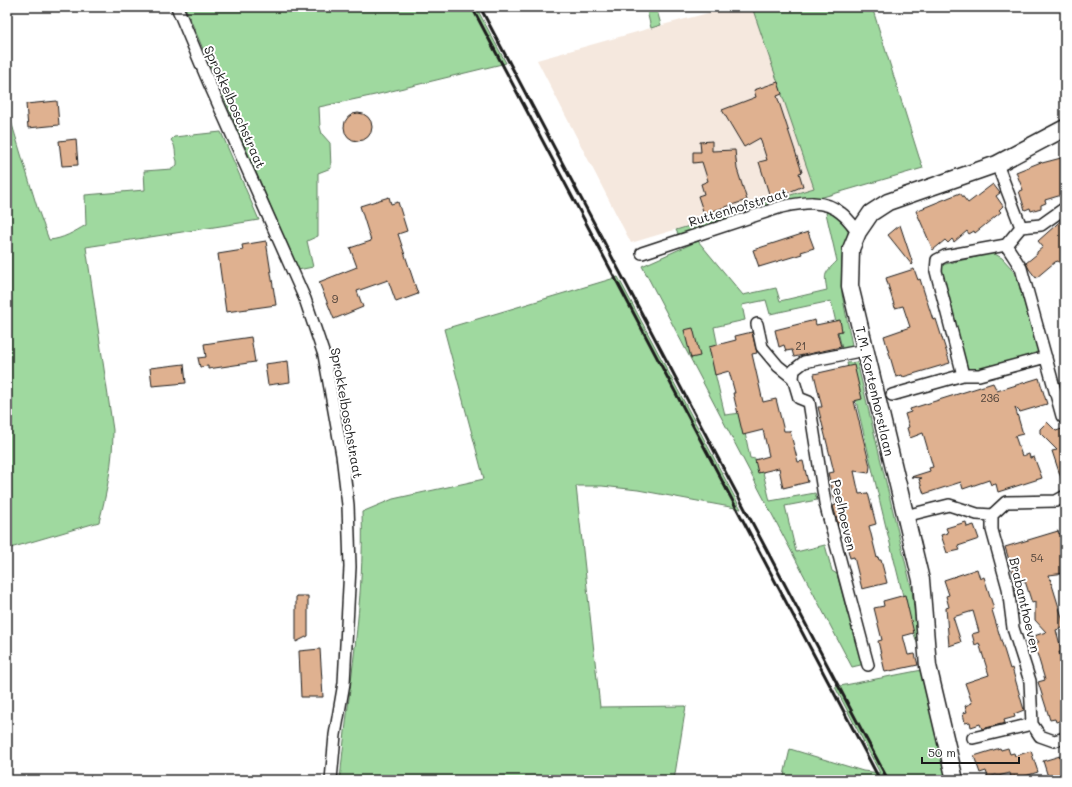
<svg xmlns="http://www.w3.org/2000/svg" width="1072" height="787" viewBox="0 0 1072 787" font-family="Mali,sans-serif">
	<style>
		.built { fill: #f5e8de }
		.green { fill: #9fd99f; stroke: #5e7a5e }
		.building { fill: #dfb190; stroke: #1c1c1c }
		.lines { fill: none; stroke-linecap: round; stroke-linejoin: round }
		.street-casing { stroke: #1c1c1c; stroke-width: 14 }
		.secondary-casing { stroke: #1c1c1c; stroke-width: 19 }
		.street { stroke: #fff; stroke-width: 11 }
		.secondary { stroke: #fff; stroke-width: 16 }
		.rail { stroke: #1c1c1c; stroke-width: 3 }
		.labels { text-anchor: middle; stroke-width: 4; stroke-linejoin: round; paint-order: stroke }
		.number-label { font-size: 11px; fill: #4d4139 }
		.street-label { font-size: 13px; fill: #1c1c1c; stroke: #fff }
	</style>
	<rect width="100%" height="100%" fill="#fff"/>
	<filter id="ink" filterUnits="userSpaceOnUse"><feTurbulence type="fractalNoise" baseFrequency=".025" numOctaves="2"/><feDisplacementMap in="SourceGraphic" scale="8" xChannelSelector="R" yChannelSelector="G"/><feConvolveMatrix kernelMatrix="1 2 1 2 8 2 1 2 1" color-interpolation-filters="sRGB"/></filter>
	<g filter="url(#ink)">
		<path class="built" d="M731,7H752L814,188L631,243L537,60L651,28Z"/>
		<path class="green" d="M185,7H476L506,63L375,95L319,107L320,127L322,134L330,143L331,168L318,173V236L307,241L313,267L298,270Z
			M646,7H656L661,25L651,28Z
			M752,7H872L919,157L923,168L754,217L751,207L814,188Z
			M7,108L37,207L49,240C63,239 74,232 86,225L85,195L145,190L144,171L172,169L177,165V161C174,154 177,147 171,140L174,137L221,132L259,220L86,247L113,430C113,462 107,492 99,522L7,549Z
			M828,210L845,220L848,232V241L842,258V294L853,350L843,353L831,301L770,314L766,300L742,305L745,320L714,327L722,367L714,369L725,415L741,413L750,458L760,460L770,501L815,493L817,500L785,506L796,552L825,545L832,571L837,574L848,616L853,617L865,664L852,667L642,266L698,241L743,295L776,288L780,301L827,290C824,273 824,274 837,261L826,213Z
			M739,211L742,221L680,238L676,230Z
			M993,253L1002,258L1013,270L1019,284L1038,351L1031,356L964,373L937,266Z
			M618,277L741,509L638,490L602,486H576L600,707L686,706L674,780H340C348,690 365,602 362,512L393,499L484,479L444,329Z
			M857,362L912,590L918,645L909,620L885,523L847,363Z
			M922,670L947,780H902L881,774L884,780H783L790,749L863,771L880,773L835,687Z"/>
		<path class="building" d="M778,82L782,94L777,96L802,172L799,173L803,186L771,200L759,162L767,160L760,138L744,147L722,110L756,97L754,90Z
			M57,101L59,125L28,128L26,104Z
			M344 127a14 14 0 1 1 28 0a14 14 0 1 1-28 0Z
			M76,139L78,165L62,166L59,141Z
			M712,141V151L735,150L737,169L747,200L704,214L698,196L704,194L701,184L708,181L702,162L693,163V152H701L700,142Z
			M1061,158L1065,173V194L1045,200L1046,203L1041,205V208L1031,211L1030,208L1025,210L1019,191L1023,190L1016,172L1041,162L1042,163Z
			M993,184L1000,193L996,196L1003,206L999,210L1001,212L975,233L974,231L969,234L967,231L954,242L952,239L948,243L945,240L933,250L916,211L960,193L968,203Z
			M389,197L391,204L398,202L407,231L398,234L418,294L396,302L388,280L357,291L363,307L334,319L319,282L357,267L350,248L371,241L360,206Z
			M1065,217V270L1058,261L1055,262L1036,278L1029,269L1026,263L1037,254V252L1043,247L1038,241Z
			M900,225L913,264L912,265L888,235Z
			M808,232L814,248L801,252L802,254L759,267L753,250Z
			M266,241L276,305L226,312L218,254L243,250L242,245Z
			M914,269L918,280L920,279L933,320L936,319L950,363L903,377L902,375L896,377L884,336L910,327L903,306L895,308L886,278Z
			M815,320L816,325L840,320L842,331L837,332L841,347L794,357L792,350L786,351L784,345L779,347L775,330Z
			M693,328L700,356L691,358L684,330Z
			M752,332L757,353L752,354L763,402L776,399L784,431H790L798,462L803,461L808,482L783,488L779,468L758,473L755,460L769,456L763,430L743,435L733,393H735L729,371L715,375L709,347L736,340L735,336Z
			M251,337L255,362L208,369V366L200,367L198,358L206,357L204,344Z
			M288,361L290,382L268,385L265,364Z
			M184,364L186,383L152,386L150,368Z
			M854,365L862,399L854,401L870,466L869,473L854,471L859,494L868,493L876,524L869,526L877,558L878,557L879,560H881L887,583L862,589L854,557L850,558L842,526L839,527L833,506L836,505L828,473L834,472L818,407H822L814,374Z
			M1039,378L1047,404L1020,412L1015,407L1023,434L1015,436L1022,456L1029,454L1030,458L1034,457L1042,478L998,492L996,484L991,485L989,480L963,489L961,482L924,494L919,479L922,478L911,477L930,471L929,468L933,467L923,433L910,438L907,428L909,427L905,414L911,412L910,409L993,383L997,391Z
			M1047,422L1056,431L1065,428V484H1063L1052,451L1057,450L1040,433V429Z
			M966,522L967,527L974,525L979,539L958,546L960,550L947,553L941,535L948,533L946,528Z
			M1058,531L1059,534L1065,532V573L1049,575L1065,627L1056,630L1062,652H1059L1065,672V719L1056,722L1055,719L1050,720L1038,682L1045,680L1034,643L1039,642L1034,636L1046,632L1035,620V602L1032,603L1025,581L1016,583L1005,547Z
			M977,569L980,579L984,577L994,609L992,610L998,630L1010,669L1012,668L1024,710L1014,714L1015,717L1004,720L1005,723L982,729L980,724L971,727L970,722L965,723L963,713L967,712L965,706L972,703L965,683L989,675L979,643L975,645L972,634L979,632L973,611L953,617L961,642L949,646L946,608L949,607L946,596L949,595L944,580Z
			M905,595L914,633L903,636L908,655L915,654L918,665L885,672L878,641L882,640L874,608L884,606L883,601Z
			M296,596H308V636L296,642Z
			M320,649L323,697H301L299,651Z
			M1000,748L1001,750L1008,748L1010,754L1014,753L1015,756L1031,751L1038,772L1016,779L1015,776L1011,777L1010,773L998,776L996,775L988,777L986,771L980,773L974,756Z
			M1060,756V759L1065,757V780H1049L1043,761Z"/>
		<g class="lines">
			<g class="street-casing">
				<path id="street" d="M177,7L209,83L305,299L324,355L342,455L348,505L350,567L344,683L335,735L331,780
					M997,164L1021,227L1006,245L1021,268L1062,416L1065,419
					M1021,227L1041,225L1065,208
					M642,253L781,207C801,203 824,198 841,213C848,218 853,226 858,232
					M757,324L762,347L778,366L793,378L799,398L809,402L825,503L868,665
					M963,375L936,271L937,260L945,256L1006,245
					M793,378L794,370L804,362L865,350
					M892,395L963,375H979L1046,357
					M992,515V530L1008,588L1013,628L1030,681L1032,724L1040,736L1054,741L1065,738
					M905,516L949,505L977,514L992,515L1006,502L1056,501L1065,496
					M973,738L1032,724"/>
			</g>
			<g class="secondary-casing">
				<path id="secondary" d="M955,780L928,666L921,580L850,286L851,249L858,232L871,213L888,202L997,164L1065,128"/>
			</g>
			<use href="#street" class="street"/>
			<use href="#secondary" class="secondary"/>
			<path class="rail" d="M472,7L880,780
				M480,7L888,780"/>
		</g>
	</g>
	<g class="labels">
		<g class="number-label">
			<text x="335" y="303">9</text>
			<text x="801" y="350">21</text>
			<text x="990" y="402">236</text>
			<text x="1037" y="562">54</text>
		</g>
		<g class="street-label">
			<text transform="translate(235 107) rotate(66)" y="5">Sprokkelboschstraat</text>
			<text transform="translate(738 207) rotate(-17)" y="5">Ruttenhofstraat</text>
			<text transform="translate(875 391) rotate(77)" y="5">T.M. Kortenhorstlaan</text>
			<text transform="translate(347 413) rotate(80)" y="5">Sprokkelboschstraat</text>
			<text transform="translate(844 515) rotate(77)" y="5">Peelhoeven</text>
			<text transform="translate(1025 605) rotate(77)" y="5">Brabanthoeven</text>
		</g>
	</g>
	<rect width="1072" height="787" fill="none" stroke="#fff" stroke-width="24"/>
	<rect x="12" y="12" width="1048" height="763" fill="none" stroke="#1c1c1c" stroke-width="1.5" filter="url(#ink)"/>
	<path d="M922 757v6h97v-6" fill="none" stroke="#1c1c1c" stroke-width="2"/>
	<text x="928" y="757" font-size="12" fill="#1c1c1c" stroke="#ffffff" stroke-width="3" paint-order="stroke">50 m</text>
</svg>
